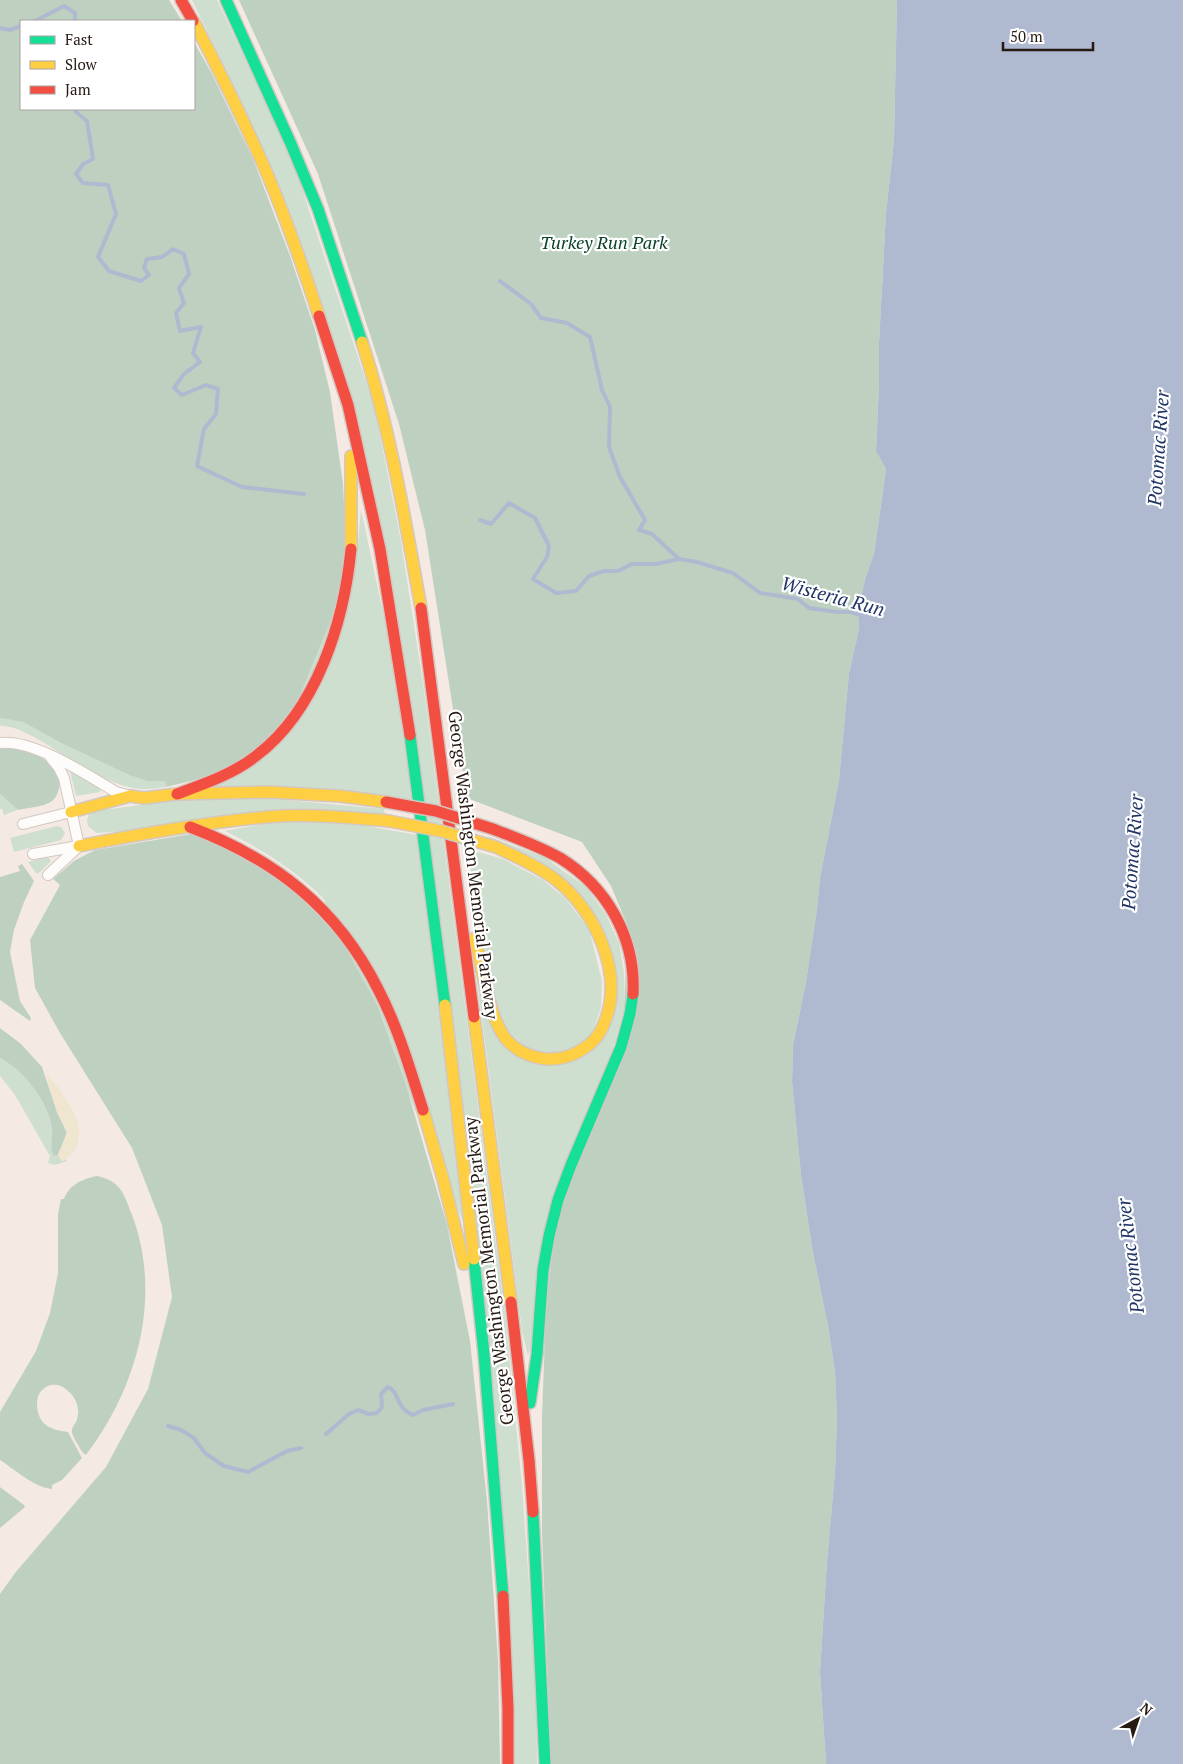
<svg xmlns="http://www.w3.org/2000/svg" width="1183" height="1764" viewBox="0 0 1183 1764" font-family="'PT Serif',serif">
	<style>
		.green { fill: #cedfd0 }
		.forest { fill: #bed1c1 }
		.sand { fill: #f0e5ce }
		.water { fill: #afb9d0 }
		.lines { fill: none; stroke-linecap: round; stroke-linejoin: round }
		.stream { stroke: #afb9d0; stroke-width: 4 }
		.street-casing { stroke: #d3c7c1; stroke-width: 12 }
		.fast-casing { stroke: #d3c7c1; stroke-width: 14 }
		.slow-casing { stroke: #d3c7c1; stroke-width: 14 }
		.jam-casing { stroke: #d3c7c1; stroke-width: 14 }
		.street { stroke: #fdfcfb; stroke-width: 10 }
		.fast { stroke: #16e098; stroke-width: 11 }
		.slow { stroke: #ffcf43; stroke-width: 11 }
		.jam { stroke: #f24e42; stroke-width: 11 }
		.slow-bridge-casing { stroke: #d3c7c1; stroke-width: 14; stroke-linecap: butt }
		.jam-bridge-casing { stroke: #d3c7c1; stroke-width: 14; stroke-linecap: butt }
		.slow-bridge { stroke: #ffcf43; stroke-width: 11 }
		.jam-bridge { stroke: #f24e42; stroke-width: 11 }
		.labels { text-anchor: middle; stroke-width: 4.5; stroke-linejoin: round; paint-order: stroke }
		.park-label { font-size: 18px; font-style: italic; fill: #0a432b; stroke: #fff }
		.street-label { font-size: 18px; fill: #261a13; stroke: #fff }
		.water-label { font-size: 19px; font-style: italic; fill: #203565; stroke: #fff }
	</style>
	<rect width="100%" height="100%" fill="#f4e9e3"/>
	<path class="green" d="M192,0H217L291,156L374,405L401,541L424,690L505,1314L522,1485L536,1684L537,1764H513L509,1571L374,488L222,62Z
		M361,509L389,641L414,800L215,786L357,553Z
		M0,718L23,722L61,743L129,775L147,781H165L166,787C157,788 148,790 139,789C106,785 71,759 43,742C30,735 14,725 0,726Z
		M70,771L101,787L100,792L76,796Z
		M0,794L17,809V810L4,815L2,809H0Z
		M254,797L384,809L385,814L97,833L88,826L87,820L89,814L96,811L193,798Z
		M274,822H344L418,835L465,1226L324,899C294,869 263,850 225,831Z
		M57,826L61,827L65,833L61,840L14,852L10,838Z
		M487,836L544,857L586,887L605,913L619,943L624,973L625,1005L528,1356L522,1331L475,965L497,1033L558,1064L613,1009L589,909Z
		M467,849L503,859L543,880L565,898L589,929L602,981L601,1007L593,1032L574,1048L552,1055L526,1048L504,1028L495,1001Z
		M47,857L49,858L51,861L39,873L37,874L28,862Z
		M0,1058C23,1070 49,1102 52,1129C53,1138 51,1147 54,1156L58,1155L62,1161L66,1159L67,1161L55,1165L48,1163L50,1156L15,1095L0,1076Z"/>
	<path class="forest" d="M0,0H169L182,21H21V109H194V42L212,74L253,159L290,256L315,330L330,392L343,484L346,544L340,598L298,700L270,737L238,764L195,780L166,787L165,781H147L129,775L61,743L23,722L0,718Z
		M239,0H897L894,140L886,213L879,343V383L876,450L886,469L874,554L865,579L859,608V629L849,673L839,780L820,878L817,909L806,982L793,1045L792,1082L801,1175L812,1248L828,1326L835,1372L837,1419L835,1472L827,1561L820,1672L826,1764H551L542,1532V1417L546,1307L555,1233L574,1170L623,1059L627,924L611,886L582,842L467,798L425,530L399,424L318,174Z
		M18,747C35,753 64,765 59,788C58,793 56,798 52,801C44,807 27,808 18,810L0,794V749Z
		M191,834L220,843L293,888L342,941L377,1005L405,1082L447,1225L470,1341L487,1501L498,1660L500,1764H0V1594L15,1573L106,1467L148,1389L172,1297L162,1225L132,1148L60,1033L35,988L30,940L60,885L53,879L74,861L95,850Z
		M22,864L34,881L24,902L14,930L10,952L20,1001L31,1018L30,1021L0,1000V877L20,871L18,866Z
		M0,1028L21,1044L42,1067L57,1112L67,1133L58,1155L54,1156C49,1148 53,1139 52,1129C49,1102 23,1070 0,1058Z
		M97,1176C121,1181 124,1194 132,1215C163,1297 137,1388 86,1455L83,1453C79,1447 74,1439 72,1433C71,1428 74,1426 76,1422C81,1411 77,1398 68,1391C55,1378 36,1387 37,1405C38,1426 52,1430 68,1432L82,1458L62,1480L52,1485V1489C35,1488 14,1469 0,1460V1412L36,1351L50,1313L58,1273V1214L61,1199H64C70,1184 82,1179 97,1176Z
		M0,1487L24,1505L25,1507L0,1528Z"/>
	<path class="sand" d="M47,1073C65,1098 101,1137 62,1161L58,1155L67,1132L57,1112L48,1083Z"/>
	<path class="water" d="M897,0H1183V1764H826L820,1672L827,1561L835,1472L837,1419L835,1372L828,1326L812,1248L801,1175L792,1082L793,1045L806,982L817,909L820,878L839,780L849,673L859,629V608L865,579L874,554L886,469L876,451L879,383V343L886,213L894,140Z"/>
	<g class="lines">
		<path class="stream" d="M35,21L64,6L75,13V21
			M0,28L10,30L21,26
			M75,109L76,112L87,121L93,159L83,164L76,174L83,183L108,185L116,214L98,257L109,271L141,281L149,275L144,268L147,259L162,257L173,249L184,254L189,274L179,288L184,303L176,313L180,331L201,327L193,353L200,362L184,374L174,388L182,395L206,385L218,389L216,414L204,429L197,466L242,487L304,494
			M500,281L531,304L541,318L567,323L590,337L602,390L610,407L609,447L620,477L645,520L639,530L652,534L679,559
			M480,520L491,524L509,503L535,518L549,546L547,557L533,579L556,593L576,591L589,576L604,571H618L632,564H656L679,559L697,562L733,573L760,593L798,599L809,608L837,612H851L863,616
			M168,1426L181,1430L194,1438L205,1453L224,1466L248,1472L287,1451L301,1448
			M326,1434L349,1414L358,1410L369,1414L377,1413L382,1407L381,1394L388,1387C401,1393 394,1407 413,1415L423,1410L453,1404"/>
		<g class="street-casing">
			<path id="street" d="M0,743C34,739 87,775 116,792L127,795
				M51,758L59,768L64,778L79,846
				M23,824L71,812
				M33,854L79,846
				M48,875L79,846"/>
		</g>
		<g class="fast-casing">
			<path id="fast" d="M226,0L291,144L318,209L362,342
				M410,735L445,1005
				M474,1259L484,1354L503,1596
				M530,1403L537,1354L543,1270L549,1236L558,1200L571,1165L621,1047L630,1014L633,994
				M533,1512L545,1764"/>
		</g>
		<g class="slow-casing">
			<path id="slow" d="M194,22C218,68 241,115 262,162C284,212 302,264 319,316
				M362,342C390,429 405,519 421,608
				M351,549V456
				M71,812L130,796L144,798L177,794L269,792L340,796L386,802
				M79,846C145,833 212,821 279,816C315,814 353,818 389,821
				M475,938C482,966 489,1018 506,1039C516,1051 530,1057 546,1059C562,1060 578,1054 591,1043C598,1037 602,1030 605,1021C624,973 595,910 556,880C538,866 516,857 496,847
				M445,1005L474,1259
				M474,1017L511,1302
				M423,1110L443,1179L464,1264"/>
		</g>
		<g class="jam-casing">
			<path id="jam" d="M181,0L193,21
				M319,316L348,405L380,549L410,735
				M421,608L474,1017
				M177,794C204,784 233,774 256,756C317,710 344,622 351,549
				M190,827C274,859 337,907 378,989C398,1027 410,1069 423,1110
				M493,829C516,838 539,846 560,858C607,887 636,938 633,994
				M511,1302L529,1460L533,1512
				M503,1596L508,1709V1764"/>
		</g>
		<use href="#street" class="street"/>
		<use href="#fast" class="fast"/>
		<use href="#slow" class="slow"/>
		<use href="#jam" class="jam"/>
		<g class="slow-bridge-casing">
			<path id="slow-bridge" d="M389,821L441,831L496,847"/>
		</g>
		<g class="jam-bridge-casing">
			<path id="jam-bridge" d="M386,802L436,811L493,829"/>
		</g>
		<use href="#slow-bridge" class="slow-bridge"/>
		<use href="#jam-bridge" class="jam-bridge"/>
	</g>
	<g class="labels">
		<g class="park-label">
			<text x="604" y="249">Turkey Run Park</text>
		</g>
		<g class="street-label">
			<text transform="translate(473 865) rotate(83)" y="6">George Washington Memorial Parkway</text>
			<text transform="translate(489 1271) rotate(-97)" y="6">George Washington Memorial Parkway</text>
		</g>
		<g class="water-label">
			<text transform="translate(1158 448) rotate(-86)" y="7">Potomac River</text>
			<text transform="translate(833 596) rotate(15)" y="7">Wisteria Run</text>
			<text transform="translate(1132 852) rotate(-86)" y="7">Potomac River</text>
			<text transform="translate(1130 1256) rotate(-97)" y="7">Potomac River</text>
		</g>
	</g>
	<rect x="20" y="20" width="175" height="90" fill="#ffffff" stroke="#a8a3a1"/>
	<rect x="30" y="36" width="25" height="8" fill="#16e098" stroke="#a8a3a1"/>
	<text x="65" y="45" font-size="15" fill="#261a13">Fast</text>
	<rect x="30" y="61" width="25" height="8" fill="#ffcf43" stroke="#a8a3a1"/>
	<text x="65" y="70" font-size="15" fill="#261a13">Slow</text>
	<rect x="30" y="86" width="25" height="8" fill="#f24e42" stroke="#a8a3a1"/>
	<text x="65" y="95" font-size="15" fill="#261a13">Jam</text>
	<g transform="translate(1138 1719) rotate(40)" stroke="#ffffff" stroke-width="4" paint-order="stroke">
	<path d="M0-4L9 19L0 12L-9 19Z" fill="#261a13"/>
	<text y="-8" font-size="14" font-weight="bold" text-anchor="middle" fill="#261a13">N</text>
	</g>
	<path d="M1003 42v8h90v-8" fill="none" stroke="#261a13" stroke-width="2.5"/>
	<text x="1010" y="42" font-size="15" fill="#261a13" stroke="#ffffff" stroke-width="4" paint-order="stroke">50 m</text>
</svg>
